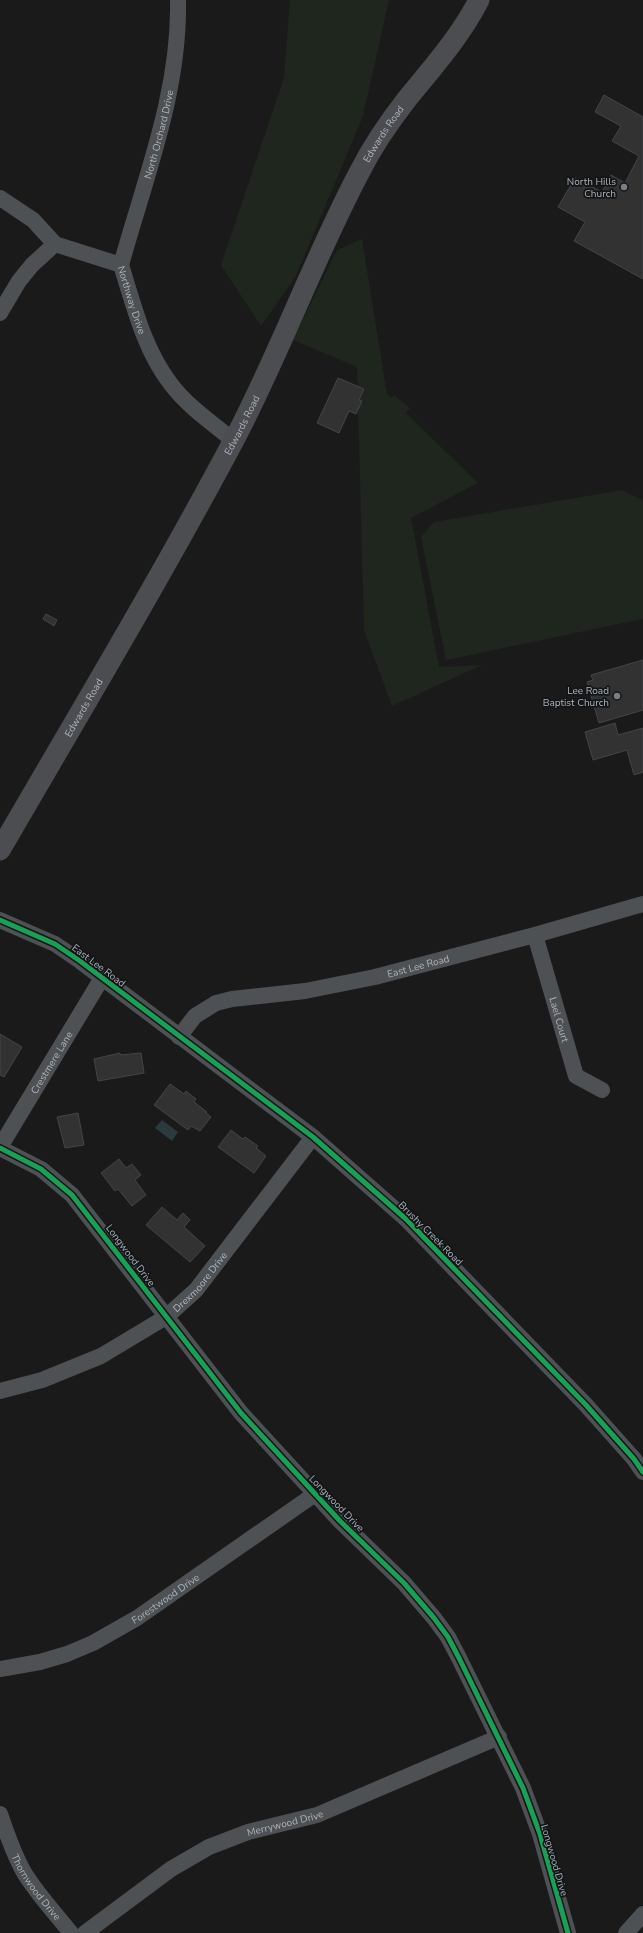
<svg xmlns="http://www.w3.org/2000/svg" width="643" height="1933" viewBox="0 0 643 1933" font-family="'Nunito Sans',sans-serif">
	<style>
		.green { fill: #1e261e }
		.water { fill: #2c3a3e }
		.building { fill: #323233; stroke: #434547 }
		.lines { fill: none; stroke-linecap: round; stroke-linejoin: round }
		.minor { stroke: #4e5154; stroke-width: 16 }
		.major { stroke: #4c4d50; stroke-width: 21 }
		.cycleway-casing { stroke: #141517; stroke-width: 8 }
		.cycleway { stroke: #1a9f57; stroke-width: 5 }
		.poi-dot { fill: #787e84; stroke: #141517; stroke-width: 1.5 }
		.labels { text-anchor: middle; stroke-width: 3.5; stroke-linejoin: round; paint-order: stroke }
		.street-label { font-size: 10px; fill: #abb4bc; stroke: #141517 }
		.poi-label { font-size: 10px; fill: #abb4bc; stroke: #141517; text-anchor: end }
	</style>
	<rect width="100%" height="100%" fill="#1a1a1b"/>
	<path class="green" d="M290,0H389L363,116L296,276L261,326L221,265L284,78Z
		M362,239L387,394L392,398L394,395L410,408L406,413L478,483L411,518L439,667L482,665L392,706L364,630L357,367L293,340L337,250Z
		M622,490L642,500L643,504V619L446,660L421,537L434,522Z"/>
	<path class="water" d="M162,1120L178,1132L172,1141L155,1128Z"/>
	<path class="building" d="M604,95L643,117V279L574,241L585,222L558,207L575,178L602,192L611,175L625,183L639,156L612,141L621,126L595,112Z
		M338,378L364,389L359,400L362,401L356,414L349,411L339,433L317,423Z
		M46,614L57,620L54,626L43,619Z
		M643,660V710L599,723L587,682L593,680L591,675Z
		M615,723L618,735L643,728V772L634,775L627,750L593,760L585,732Z
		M0,1034L22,1047L4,1077L0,1075Z
		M120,1053V1055L141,1053L144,1073L98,1081L94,1059Z
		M170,1084L184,1094L186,1091L196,1099L194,1102L207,1112L206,1113L211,1117L200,1131L191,1126L188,1130L154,1105Z
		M78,1113L84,1145L65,1148L57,1117Z
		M231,1130L243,1139L245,1137L258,1146L256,1148L266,1156L254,1173L218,1147Z
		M119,1159L126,1168L132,1164L141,1175L135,1180L146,1195L132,1206L118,1189L115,1191L101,1173Z
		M162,1207L177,1220L183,1213L190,1220L184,1227L205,1246L190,1262L146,1225Z"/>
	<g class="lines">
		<g class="minor">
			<path id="s1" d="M0,198L33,220L55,244L121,265C134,306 144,349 170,383C187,406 212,423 233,440"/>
			<path id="s2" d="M121,265C145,178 180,92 178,0"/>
			<path d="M0,313L19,281L32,265L55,244"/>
			<path d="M0,920L55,944L80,961L313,1137L406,1219L586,1405L634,1459L643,1472"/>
			<path id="s3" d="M535,935L576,1076L602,1090"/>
			<path id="s4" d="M179,1037L195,1016L216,1003L232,999L305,991L375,977L535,935L643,904"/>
			<path id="s5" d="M0,1147L102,978"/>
			<path d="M0,1148L41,1169L72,1195L241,1413L340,1521L404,1583L434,1618L448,1637L459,1658L523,1788L540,1834L568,1933"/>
			<path id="s6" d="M0,1391L42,1380L101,1356L166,1317L196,1290L313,1137"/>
			<path id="s7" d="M0,1669L40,1662L67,1654L93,1643L137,1618L315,1494"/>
			<path id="s8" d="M0,1814C7,1834 14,1856 25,1874C38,1895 56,1914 71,1933"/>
			<path id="s9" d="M85,1933L171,1869L209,1847L248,1832L317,1815L499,1737"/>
			<path d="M626,1933L643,1914"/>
		</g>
		<path class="major" id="s10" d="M0,850C79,714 160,579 234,440C280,353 313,260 359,173C372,147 389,122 407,99C433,67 460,37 479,0"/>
		<g class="cycleway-casing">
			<path id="cycleway" d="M0,920L55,944L80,961L313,1137L406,1219L586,1405L634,1459L643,1472
				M0,1148L41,1169L72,1195L241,1413L340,1521L404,1583L434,1618L448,1637L459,1658L523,1788L540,1834L568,1933"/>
		</g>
		<use href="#cycleway" class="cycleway"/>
	</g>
	<g class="poi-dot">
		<circle cx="624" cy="187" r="4"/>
		<circle cx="617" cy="696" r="4"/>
	</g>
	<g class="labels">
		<g class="street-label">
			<text dy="4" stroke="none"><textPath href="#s2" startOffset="136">North Orchard Drive</textPath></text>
			<text dy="4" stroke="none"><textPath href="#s10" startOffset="813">Edwards Road</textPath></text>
			<text dy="4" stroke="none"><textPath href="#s1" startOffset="178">Northway Drive</textPath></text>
			<text dy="4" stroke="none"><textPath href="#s10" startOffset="489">Edwards Road</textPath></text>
			<text dy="4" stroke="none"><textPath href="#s10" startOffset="165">Edwards Road</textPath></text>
			<text transform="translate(99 965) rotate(37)" y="4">East Lee Road</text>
			<text dy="4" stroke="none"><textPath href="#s4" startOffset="257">East Lee Road</textPath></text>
			<text dy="4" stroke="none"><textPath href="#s3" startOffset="88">Lael Court</textPath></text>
			<text dy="4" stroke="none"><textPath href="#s5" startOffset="99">Crestmere Lane</textPath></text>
			<text transform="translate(431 1233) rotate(45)" y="4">Brushy Creek Road</text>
			<text transform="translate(131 1255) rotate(53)" y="4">Longwood Drive</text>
			<text dy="4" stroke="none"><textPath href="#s6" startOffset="232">Drexmoore Drive</textPath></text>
			<text transform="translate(337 1503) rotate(46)" y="4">Longwood Drive</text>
			<text dy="4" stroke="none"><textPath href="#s7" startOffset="182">Forestwood Drive</textPath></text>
			<text dy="4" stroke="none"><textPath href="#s9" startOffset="231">Merrywood Drive</textPath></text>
			<text transform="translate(555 1860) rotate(74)" y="4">Longwood Drive</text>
			<text dy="4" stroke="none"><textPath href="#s8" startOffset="82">Thornwood Drive</textPath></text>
		</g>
		<g class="poi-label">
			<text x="616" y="185">North Hills<tspan x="616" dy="12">Church</tspan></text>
			<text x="609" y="694">Lee Road<tspan x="609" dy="12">Baptist Church</tspan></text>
		</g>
	</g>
</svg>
